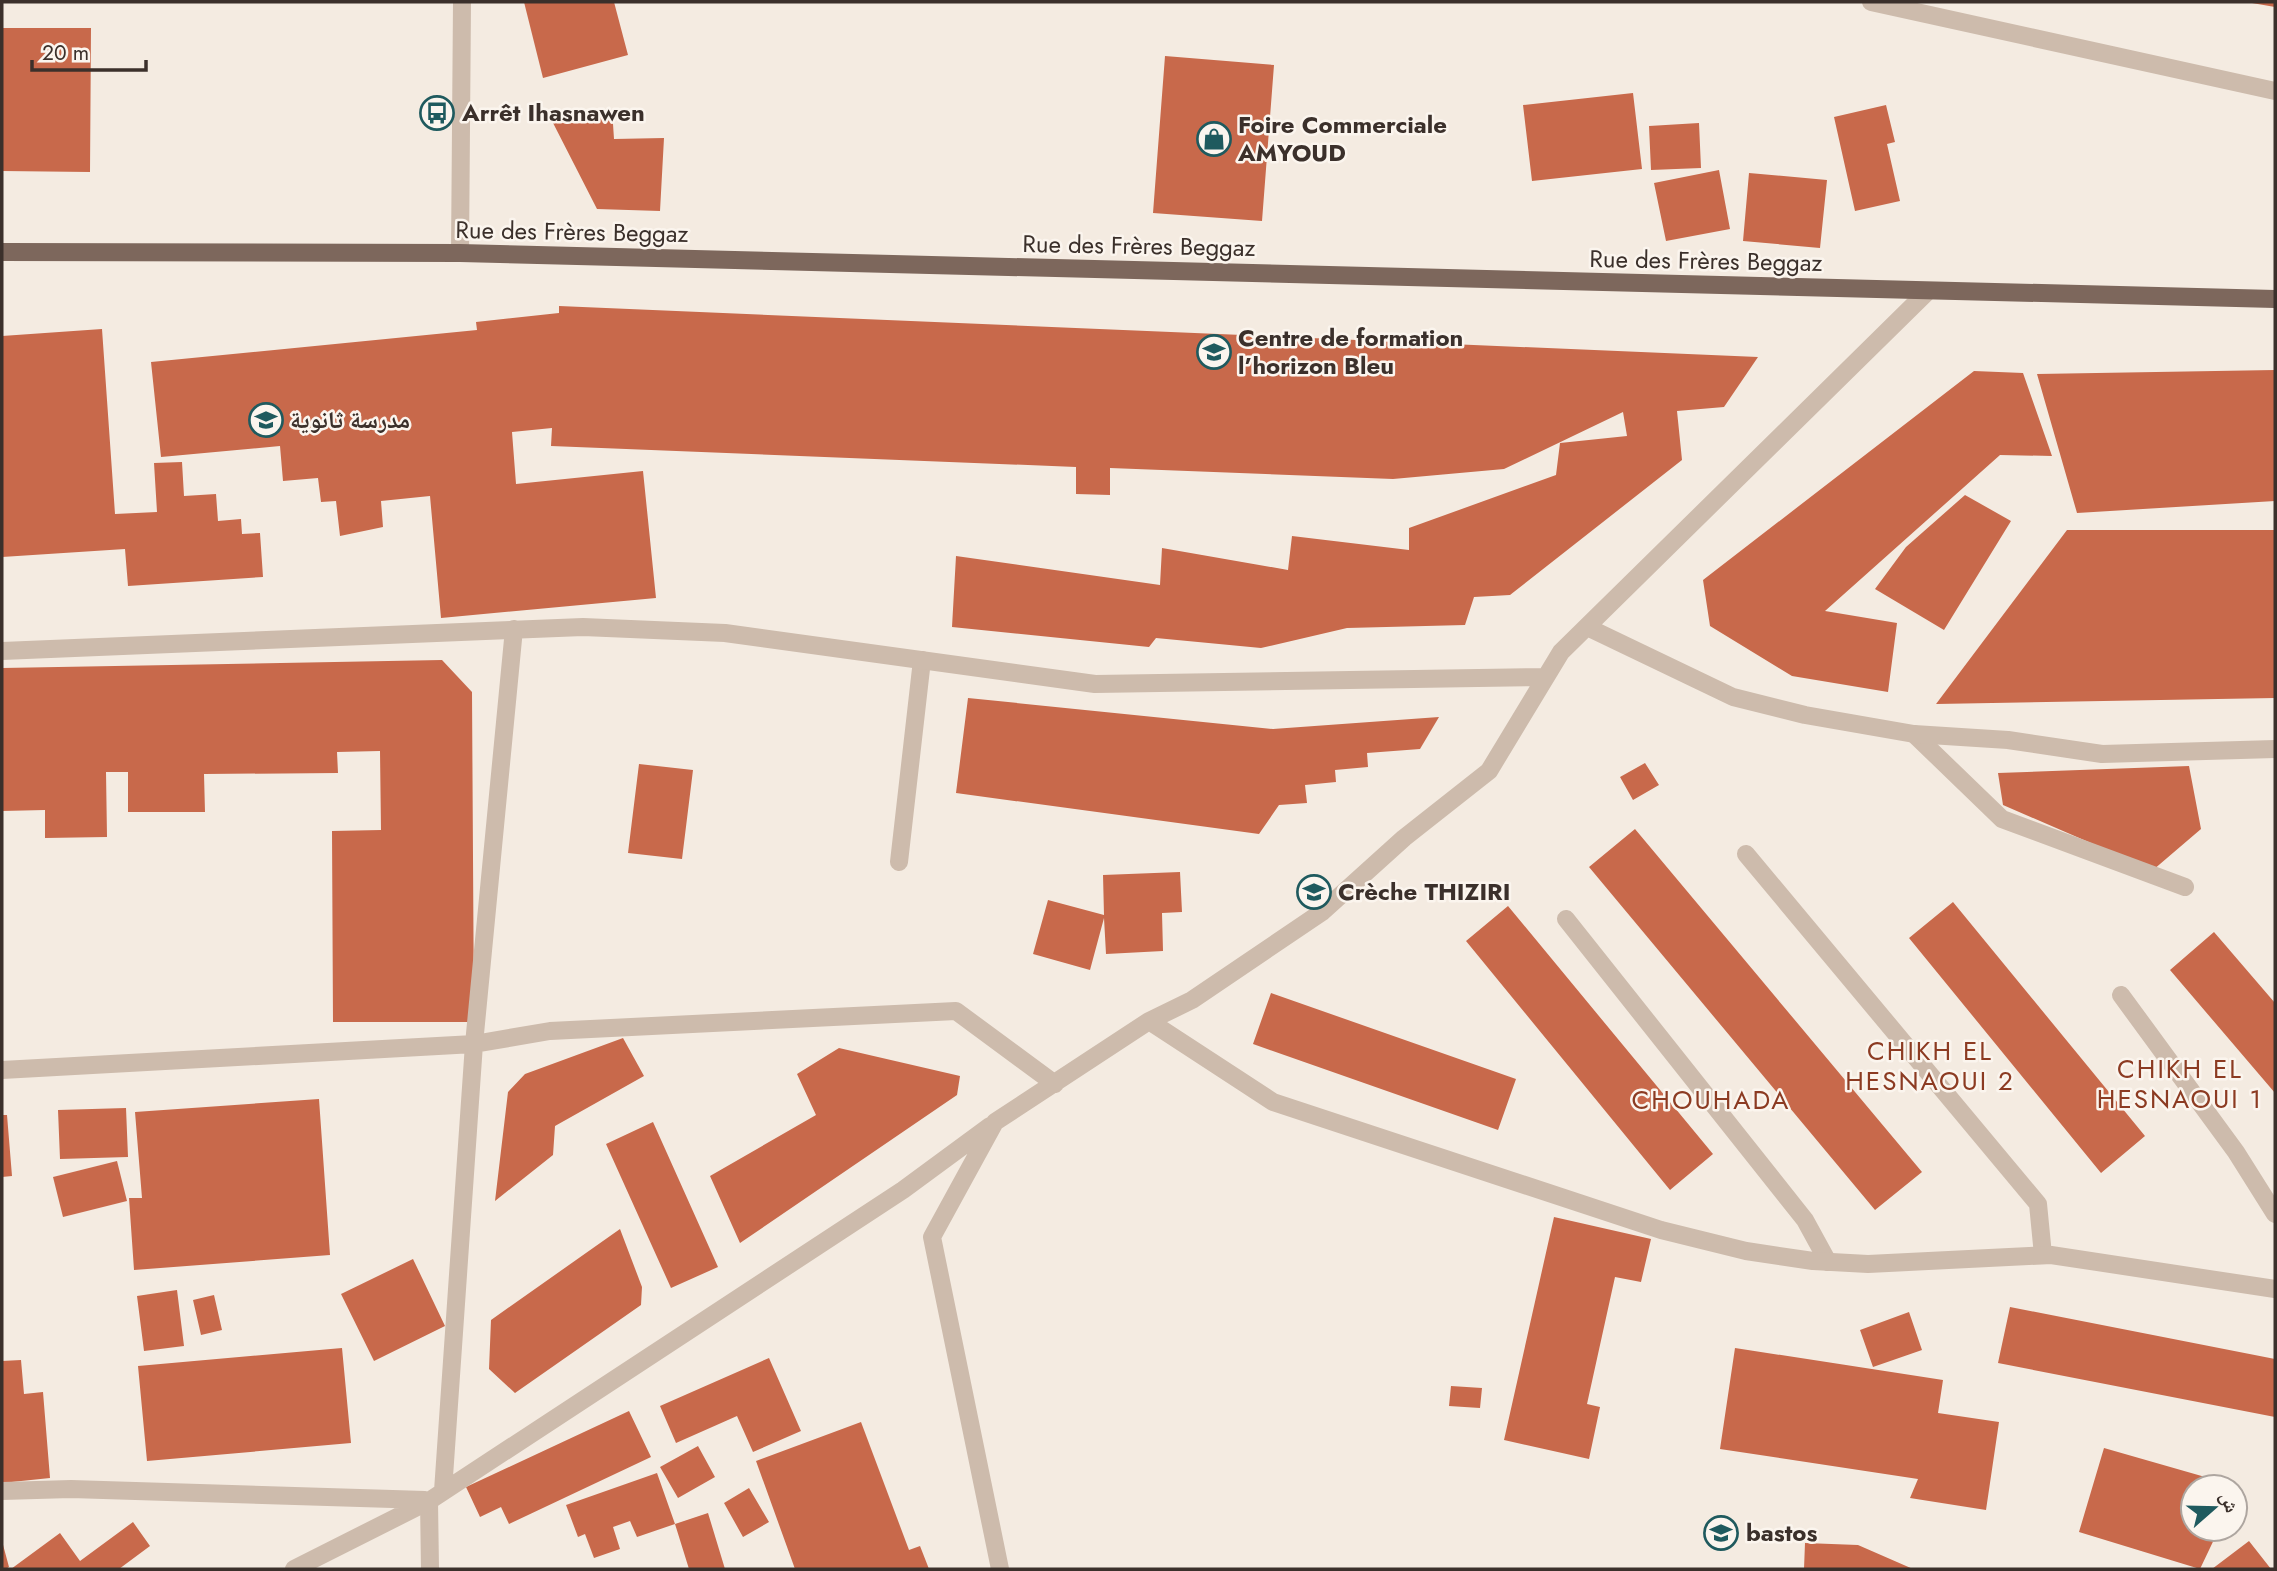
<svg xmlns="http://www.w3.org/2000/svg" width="2277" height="1571" viewBox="0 0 2277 1571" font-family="Jost,'Noto Naskh Arabic',sans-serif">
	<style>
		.building { fill: #c8694b }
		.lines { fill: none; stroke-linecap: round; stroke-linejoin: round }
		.service { stroke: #cdbbac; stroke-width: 18 }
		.minor { stroke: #cdbbac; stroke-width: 18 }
		.primary { stroke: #7d675c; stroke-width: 18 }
		.labels { text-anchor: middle; stroke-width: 5; stroke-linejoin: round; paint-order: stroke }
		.poi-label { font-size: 24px; font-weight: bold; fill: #3b302b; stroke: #fbf5ee; text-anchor: start }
		.street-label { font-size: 24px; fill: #3b302b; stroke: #fbf5ee }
		.neighbourhood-label { font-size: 26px; letter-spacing: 2px; fill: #8c3b22; stroke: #fbf5ee }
	</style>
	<rect width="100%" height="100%" fill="#f4ebe1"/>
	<path class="building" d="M524,2H614L628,55L543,78Z
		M2252,2H2275V7L2252,3Z
		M2,28H91L90,172L2,171Z
		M1165,56L1274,65L1262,221L1153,213Z
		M1633,93L1642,169L1532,181L1523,105Z
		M1886,105L1895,142L1887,144L1900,201L1855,211L1834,117Z
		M612,109L614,139L664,138L660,211L597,209L551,119Z
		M1699,123L1701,168L1651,170L1649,126Z
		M1719,170L1730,229L1666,241L1654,183Z
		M1749,173L1827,180L1820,248L1743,241Z
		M559,306L1758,357L1724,407L1677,411L1682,460L1510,595L1474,597L1465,625L1347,628L1261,648L1156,638L1149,647L952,627L956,556L1160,585L1162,548L1288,570L1292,536L1409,550V528L1556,475L1560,443L1627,436L1623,412L1504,469L1393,479L1110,468V495L1076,494V467L551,446L552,428L512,432L516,484L643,471L656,598L441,618L430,496L381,501L383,527L340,536L336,501L321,502L318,478L283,481L280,446L161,457L151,362L477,330L476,322L559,313Z
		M102,329L115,514L157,512L154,463L182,462L184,496L216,494L218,521L241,519L242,534L260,533L263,577L128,586L125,549L2,557V336Z
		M2275,370V501L2077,513L2037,374Z
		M1974,371L2023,373L2052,456L2000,455L1825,611L1897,623L1888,692L1792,676L1710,626L1703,580Z
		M1965,495L2011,521L1944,630L1875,589L1906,547Z
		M2067,530H2275V698L1936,704Z
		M442,660L472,692L474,1022H333L332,831L381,830L380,751L337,752L338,773L204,774L205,812H128V772H106L107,837L45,838V810L2,811V668Z
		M968,698L1273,729L1439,717L1420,749L1367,753L1368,767L1335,770L1336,782L1305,785L1307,803L1279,805L1259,834L956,793Z
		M1645,763L1659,785L1633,800L1620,777Z
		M639,764L693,770L682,859L628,853Z
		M2189,766L2201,829L2153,870L2003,805L1998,773Z
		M1635,829L1922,1172L1875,1210L1589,867Z
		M1180,872L1182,912L1162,913L1163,951L1106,954L1104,918L1090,970L1033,954L1048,900L1104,915L1103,875Z
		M1953,902L2145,1136L2101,1173L1909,938Z
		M1508,906L1713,1154L1670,1190L1466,941Z
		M2214,932L2275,1003V1093L2170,970Z
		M1271,993L1516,1079L1498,1130L1253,1044Z
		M623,1038L644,1076L555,1126L553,1155L495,1201L508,1092L525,1074Z
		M839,1048L960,1076L957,1095L740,1243L710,1176L816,1115L797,1074Z
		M319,1099L330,1255L134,1270L129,1198H142L135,1112Z
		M126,1108L128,1157L60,1159L58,1110Z
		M2,1115H7L12,1176L2,1177Z
		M653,1122L718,1267L671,1288L606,1144Z
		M117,1161L127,1201L63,1217L53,1177Z
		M1554,1217L1651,1239L1641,1282L1615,1277L1587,1404L1600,1407L1589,1459L1504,1440Z
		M620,1229L642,1287L641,1305L515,1393L489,1369L491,1320Z
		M413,1259L445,1326L374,1361L341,1294Z
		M177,1290L184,1346L144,1351L137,1296Z
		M214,1295L222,1330L201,1335L193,1300Z
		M2010,1307L2275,1359V1417L1998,1363Z
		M1909,1312L1922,1350L1873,1367L1860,1330Z
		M342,1348L351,1443L147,1461L138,1366Z
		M1735,1348L1943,1380L1938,1413L1999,1422L1986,1510L1910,1498L1918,1479L1720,1449Z
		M769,1358L801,1431L753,1452L737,1416L676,1443L660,1406Z
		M21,1360L24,1394L43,1392L50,1478L2,1483V1361Z
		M1451,1386L1482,1388L1480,1408L1449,1406Z
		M629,1411L651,1457L509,1524L501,1507L480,1517L466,1487Z
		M861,1422L909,1550L920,1546L929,1569H795L756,1461Z
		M698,1446L715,1477L678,1498L660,1467Z
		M2104,1448L2240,1487L2235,1496V1487H2193V1529H2219L2200,1569L2079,1532Z
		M657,1473L675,1524L637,1537L630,1521L613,1527L620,1549L594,1558L585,1534L578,1537L566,1505Z
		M749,1488L769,1522L743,1537L724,1503Z
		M708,1513L725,1569H689L675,1524Z
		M133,1522L150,1546L119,1569H11L60,1533L80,1561Z
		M2,1541L9,1567L6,1569H2Z
		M2249,1541L2271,1569H2212Z
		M1805,1543L1858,1545L1913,1569H1804Z"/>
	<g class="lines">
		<path class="service" d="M1914,734L2002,819L2185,887
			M1746,854L2038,1204L2043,1255
			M899,862L922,660
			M1566,919L1805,1220L1828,1262
			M2121,995L2236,1152L2275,1214
			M429,1501L430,1569"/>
		<path class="minor" d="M1871,2L2275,91
			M460,253L462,2
			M1587,627L1733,697L1805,715L1914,734L2008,740L2102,754L2275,749
			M2,651L583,627L725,633L1095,684L1546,677
			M1149,1021L1273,1102L1661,1230L1746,1251L1813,1261L1868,1264L2051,1255L2275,1289
			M2,1070L474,1044L550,1031L956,1011L1055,1084
			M2,1491L71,1489L425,1500
			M443,1491L474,1044L514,629
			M294,1569L429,1501L903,1190L990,1126
			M1000,1569L932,1237L995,1122L1149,1021L1192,1000L1322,912L1404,838L1489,771L1561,652L1928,291"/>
		<path class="primary" d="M2,252L460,253L2275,299"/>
	</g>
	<defs>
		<g id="bus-ring" transform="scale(1.75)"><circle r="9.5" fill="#fbf5ee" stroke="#1f5a5e" stroke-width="1.5"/><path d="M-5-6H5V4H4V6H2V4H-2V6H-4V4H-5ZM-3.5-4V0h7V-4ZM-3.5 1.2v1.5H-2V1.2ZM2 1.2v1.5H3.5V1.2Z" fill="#1f5a5e"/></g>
		<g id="shop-ring" transform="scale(1.75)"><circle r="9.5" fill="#fbf5ee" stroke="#1f5a5e" stroke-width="1.5"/><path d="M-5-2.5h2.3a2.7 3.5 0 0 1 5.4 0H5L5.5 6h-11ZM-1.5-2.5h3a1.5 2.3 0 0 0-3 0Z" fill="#1f5a5e"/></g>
		<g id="university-ring" transform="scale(1.75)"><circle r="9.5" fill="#fbf5ee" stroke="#1f5a5e" stroke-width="1.5"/><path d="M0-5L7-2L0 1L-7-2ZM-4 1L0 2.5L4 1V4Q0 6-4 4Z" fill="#1f5a5e"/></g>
		<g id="school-ring" transform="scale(1.75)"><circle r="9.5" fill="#fbf5ee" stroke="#1f5a5e" stroke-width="1.5"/><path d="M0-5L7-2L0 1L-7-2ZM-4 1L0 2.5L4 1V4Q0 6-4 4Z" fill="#1f5a5e"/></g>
	</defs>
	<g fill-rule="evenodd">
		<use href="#bus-ring" x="437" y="113"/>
		<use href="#shop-ring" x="1214" y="139"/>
		<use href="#university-ring" x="1214" y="352"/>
		<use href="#school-ring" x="266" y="420"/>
		<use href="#school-ring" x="1314" y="892"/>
		<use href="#university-ring" x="1721" y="1533"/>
	</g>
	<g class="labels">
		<g class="poi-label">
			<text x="462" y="121">Arrêt Ihasnawen</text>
			<text x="1238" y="133">Foire Commerciale<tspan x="1238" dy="28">AMYOUD</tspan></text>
			<text x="1238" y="346">Centre de formation<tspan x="1238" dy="28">l’horizon Bleu</tspan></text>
			<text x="290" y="428">مدرسة ثانوية</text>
			<text x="1338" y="900">Crèche THIZIRI</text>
			<text x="1746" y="1541">bastos</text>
		</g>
		<g class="street-label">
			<text transform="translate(572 232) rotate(1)" y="8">Rue des Frères Beggaz</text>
			<text transform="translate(1139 246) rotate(1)" y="8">Rue des Frères Beggaz</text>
			<text transform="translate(1706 261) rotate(1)" y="8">Rue des Frères Beggaz</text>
		</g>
		<g class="neighbourhood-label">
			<text x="1930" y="1060">CHIKH EL<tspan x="1930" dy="30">HESNAOUI 2</tspan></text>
			<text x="2180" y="1078">CHIKH EL<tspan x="2180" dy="30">HESNAOUI 1</tspan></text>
			<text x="1711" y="1109">CHOUHADA</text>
		</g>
	</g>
	<rect width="2277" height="1571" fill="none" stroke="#3b302b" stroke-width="7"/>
	<g transform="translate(2214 1508) rotate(70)"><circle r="33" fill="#fbf5ee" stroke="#aea6a0" stroke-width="2"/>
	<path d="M0-5L12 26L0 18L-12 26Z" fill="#1f5a5e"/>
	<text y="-10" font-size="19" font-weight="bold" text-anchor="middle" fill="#3b302b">ش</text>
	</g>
	<path d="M32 60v10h114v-10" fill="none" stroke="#3b302b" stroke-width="3.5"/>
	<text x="42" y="60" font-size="21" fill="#3b302b" stroke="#fbf5ee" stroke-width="5" paint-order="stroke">20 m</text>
</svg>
